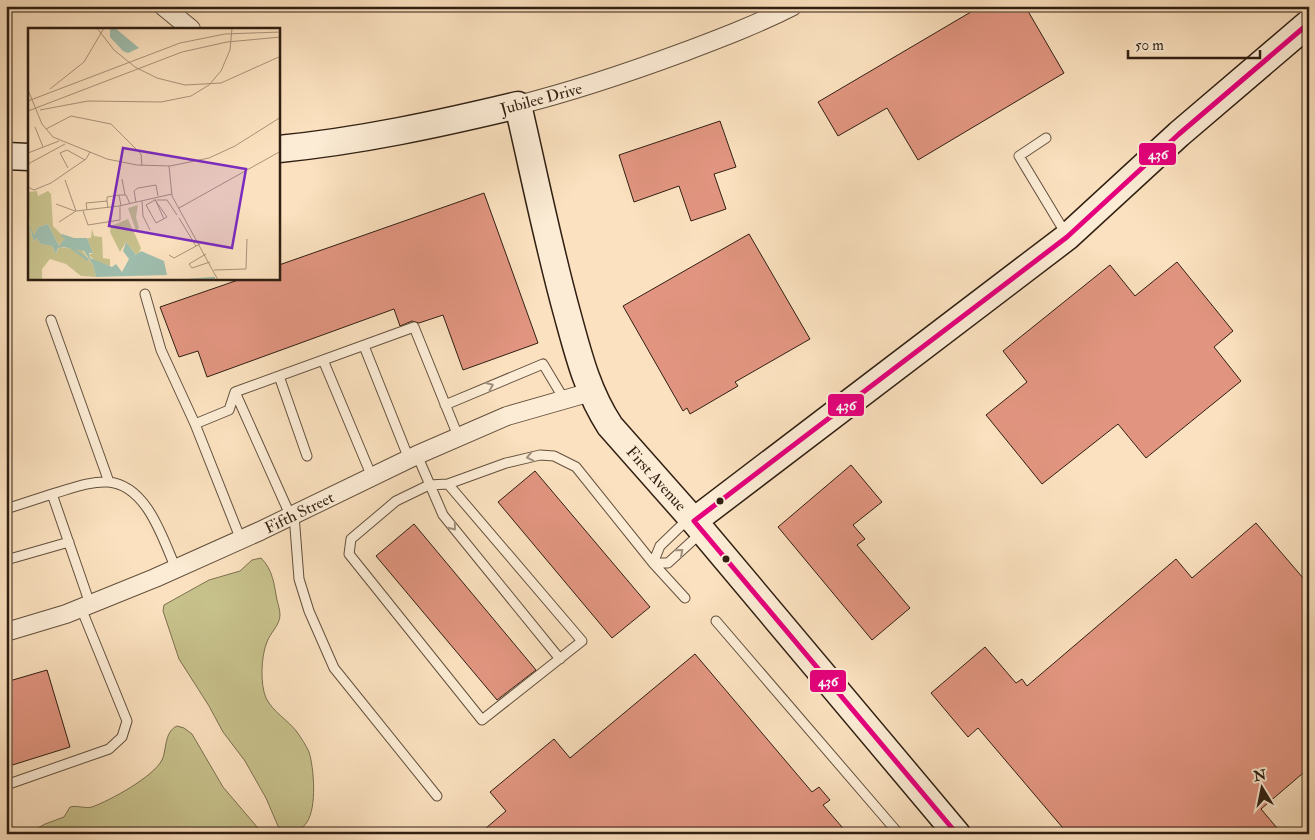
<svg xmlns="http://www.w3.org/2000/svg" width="1315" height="840" viewBox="0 0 1315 840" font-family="'IM FELL Double Pica',serif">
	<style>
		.green { fill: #c7c18c; stroke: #7c704f }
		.building { fill: #e19580; stroke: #301f12 }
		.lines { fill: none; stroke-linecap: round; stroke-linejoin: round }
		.lane-casing { stroke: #63503d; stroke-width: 11 }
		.street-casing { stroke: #63503d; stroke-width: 20 }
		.secondary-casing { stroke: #301f12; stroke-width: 29 }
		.lane { stroke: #fcecd5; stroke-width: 9 }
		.street { stroke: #fcecd5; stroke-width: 18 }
		.secondary { stroke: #fcecd5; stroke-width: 26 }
		.bus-1-casing { stroke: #fcecd5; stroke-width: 9 }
		.bus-1 { stroke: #e5007d; stroke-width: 5 }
		.oneway { stroke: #a0907d }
		.bus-dot { fill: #301f12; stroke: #fcecd5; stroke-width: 2 }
		.labels { text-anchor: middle; stroke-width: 4; stroke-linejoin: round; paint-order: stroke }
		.street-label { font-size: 16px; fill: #301f12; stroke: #fcecd5 }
		.inset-river { fill: none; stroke: #9fbeae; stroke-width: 2.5 }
		.inset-road { fill: none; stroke: #aa937a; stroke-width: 1 }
		.view { fill: #7b2cbf; fill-opacity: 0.15; stroke: #7b2cbf; stroke-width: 2.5 }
		.inset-edge { fill: none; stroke: #301f12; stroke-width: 2.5 }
		.line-badge { stroke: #fcecd5; stroke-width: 2 }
		.badge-label { font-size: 14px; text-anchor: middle; font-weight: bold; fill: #fff }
	</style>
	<rect width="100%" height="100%" fill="#fbe1bf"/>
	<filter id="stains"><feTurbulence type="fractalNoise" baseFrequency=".004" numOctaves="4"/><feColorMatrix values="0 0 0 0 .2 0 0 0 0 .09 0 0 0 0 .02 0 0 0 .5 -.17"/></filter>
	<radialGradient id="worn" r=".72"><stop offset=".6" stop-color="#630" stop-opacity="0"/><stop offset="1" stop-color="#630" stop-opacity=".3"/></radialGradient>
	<path class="green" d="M261,558C273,570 274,584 277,600C278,604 280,610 280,615C280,625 270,633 267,642C261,656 260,684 266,698C273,712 288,720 297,732C301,738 306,745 309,752C314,768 317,807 307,822C303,828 298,831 292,834L284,832L278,826L266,798L245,761L223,732L209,706L179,659L163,611L164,605L209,580L240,571L252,560Z
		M177,726L184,728L192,734L223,787L263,834H27L45,824L64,817L70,807C78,805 85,809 92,807C111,800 153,777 162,760C167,749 164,732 177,726Z"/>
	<path class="building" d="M981,6H1025L1064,73L918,160L887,108L838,136L818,102Z
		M720,121L736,167L714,174L726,209L691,221L679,186L634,202L619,155Z
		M484,193L538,343L463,370L443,315L419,323L412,321L400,326L394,309L207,377L198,351L179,357L160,307L241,279H279V265Z
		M749,234L810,339L735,382L738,386L690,414L687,408L683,411L623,306Z
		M1177,262L1233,331L1214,347L1241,381L1146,458L1118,424L1042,484L986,415L1027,382L1003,351L1110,265L1135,296Z
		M851,465L882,502L853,525L865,539L857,545L910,608L872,640L778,527Z
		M535,471L650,607L612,638L498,502Z
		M1256,523L1309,585V768L1261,809L1282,834H1068L978,728L968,737L931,693L985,647L1016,683L1022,679L1027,686L1176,559L1192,578Z
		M414,524L536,670L497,700L376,556Z
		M695,654L812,792L819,787L830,800L823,805L848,834H479L506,811L490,792L554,739L570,758Z
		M47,670L70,747L6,767V682Z"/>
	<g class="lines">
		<g class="lane-casing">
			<path id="lane" d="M1046,138L1019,156L1066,234
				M145,294L161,350L195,424
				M51,320L109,482
				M364,346L409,459
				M323,360L372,477
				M279,376L307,456
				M235,392L291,517
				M445,405L543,364L564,399
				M417,455L443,515L560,659
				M448,484L582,641L482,720L349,554L351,539L396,501L429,485Z
				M448,484L506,463L540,455L554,456L576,467L653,563L685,598
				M52,494C70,489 90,481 108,482C147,485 163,539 176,569
				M6,509L52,494L90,604
				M294,515L299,579L309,611L334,668L437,796
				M689,518L660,546L653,563H668L702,532
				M241,540L195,424L229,410L235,392L414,327L458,436
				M6,560L69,542
				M716,621L899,834
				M6,785L109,749L122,737L127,721L81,608"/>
		</g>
		<g class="street-casing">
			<path id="street" d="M163,6L191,29
				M518,105C574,91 630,72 684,52C721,38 758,24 793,6
				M6,632L66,614L155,578L260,531L417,455L507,416L591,392"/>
		</g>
		<g class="secondary-casing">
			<path id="secondary" d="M279,149C360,141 439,124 518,105C534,174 548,244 567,313C578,353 587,391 610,426L694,521L957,834
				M6,156L29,157
				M694,521L1067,237L1179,134L1309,23"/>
		</g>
		<use href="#lane" class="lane"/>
		<use href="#street" class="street"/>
		<use href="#secondary" class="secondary"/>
		<g class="bus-1-casing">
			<path id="bus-1" d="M957,834L694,521L1067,237L1179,134L1309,23"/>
		</g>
		<use href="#bus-1" class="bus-1"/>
	</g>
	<defs><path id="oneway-chevron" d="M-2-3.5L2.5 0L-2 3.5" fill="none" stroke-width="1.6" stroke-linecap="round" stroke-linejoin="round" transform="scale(1.25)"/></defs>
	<g class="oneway">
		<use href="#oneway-chevron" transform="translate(490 386) rotate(-23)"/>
		<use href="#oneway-chevron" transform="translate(530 457) rotate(167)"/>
		<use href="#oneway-chevron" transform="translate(453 527) rotate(51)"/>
		<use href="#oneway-chevron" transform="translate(680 552) rotate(-41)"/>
	</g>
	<g class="bus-dot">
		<circle cx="720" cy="501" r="4.5"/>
		<circle cx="726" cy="559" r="4.5"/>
	</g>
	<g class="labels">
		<g class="street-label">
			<text transform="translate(541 98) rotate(-15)" y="6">Jubilee Drive</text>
			<text transform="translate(657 478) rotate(48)" y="6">First Avenue</text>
			<text transform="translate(299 512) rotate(-26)" y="6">Fifth Street</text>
		</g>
	</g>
	<g transform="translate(28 28)">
		<rect width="252" height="252" fill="#fbe1bf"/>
		<path d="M9,163L10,168L20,163L23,166L25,198L37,210L31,218L20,196L10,199L6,207L2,201L0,168L1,164ZM110,177L108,189L111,200L108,203L100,180ZM100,191L113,220L109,228L98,214L92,224L82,204L83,198ZM0,197L6,214L8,210L13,216L24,218L28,226L31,219L54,222L65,237L68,249L53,248L38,236L22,231L14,241V251H0ZM64,201L66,208L74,209L75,230L82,231V238L70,236L61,227L65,225L59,210H63Z" fill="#c7c18c"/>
		<path d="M82,0H87L111,20L100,25L95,23L82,9ZM0,195L6,207L10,199L20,196L31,218L37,210L33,209L34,206L46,210H59L65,225H61L62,230L84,239L88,236L94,244L101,231L95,223L98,214L108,227L113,223L136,233L139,247L68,249L65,237L56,223L35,219L30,220L28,226L24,218L13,216L8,210L6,214Z" fill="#9fbeae"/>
		<path class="inset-river" d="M41,218L60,232M161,252L187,250"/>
		<path class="inset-road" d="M69,0L86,22L107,39L129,50L157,57L193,55L253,28M22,61L56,34L76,0M0,62L14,96L25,109L79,131L109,137L142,138L181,130L207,118L253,89M0,73L152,15L197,6L253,4M12,82L60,73L133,74L163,68L181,57L193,43L202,22L204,0M0,83L154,24L199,14L253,9M7,99L15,119M18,101L43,88L83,96L113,126L114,138M0,125L31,113M0,136L37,116M141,138L144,168L190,252M40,140L32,125L39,122L57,132M94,151L97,167M37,152L48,183M0,159L6,162L23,155L58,131L62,124M91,167H98L102,176M127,171L136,191M127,172L139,189L128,195L118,177ZM129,172H139L149,187M79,173V169L91,167L93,178M114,173L115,188L122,202M108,174L106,163L110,160L128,157L130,168M28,176L47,183M151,180L253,123M59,182L58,175L79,173L80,180M48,183L91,178L144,166M55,183L60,197L92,192V178M151,190L168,218M31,194L48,183M178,226L161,236L164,240L182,234M141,227L146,230L172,216M186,242L218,241L219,211"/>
		<path class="view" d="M95,120L218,141L204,220L81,198Z"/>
		<rect width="252" height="252" class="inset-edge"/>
	</g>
	<g class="line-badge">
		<rect x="1138" y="142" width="39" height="24" rx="5" fill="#e5007d"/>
		<rect x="827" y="393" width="38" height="24" rx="5" fill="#e5007d"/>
		<rect x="809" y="669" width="38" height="24" rx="5" fill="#e5007d"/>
	</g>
	<g class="badge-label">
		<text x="1158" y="159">436</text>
		<text x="846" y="410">436</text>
		<text x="828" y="686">436</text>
	</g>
	<rect width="1315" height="840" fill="none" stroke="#fbe1bf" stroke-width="25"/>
	<rect x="8" y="8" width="1300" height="825" fill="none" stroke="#301f12" stroke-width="2.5"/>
	<rect x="12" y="12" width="1290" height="815" fill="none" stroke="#301f12"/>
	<g transform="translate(1262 788) rotate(350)" stroke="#fcecd5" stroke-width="4" paint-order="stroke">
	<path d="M0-4L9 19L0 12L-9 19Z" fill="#301f12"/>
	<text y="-8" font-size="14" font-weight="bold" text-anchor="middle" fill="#301f12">N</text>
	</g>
	<path d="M1128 50v8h132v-8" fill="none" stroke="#301f12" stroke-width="2.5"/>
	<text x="1135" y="50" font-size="15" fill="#301f12" stroke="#fcecd5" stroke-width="4" paint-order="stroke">50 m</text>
	<rect width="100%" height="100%" filter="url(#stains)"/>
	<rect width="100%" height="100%" fill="url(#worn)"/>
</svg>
